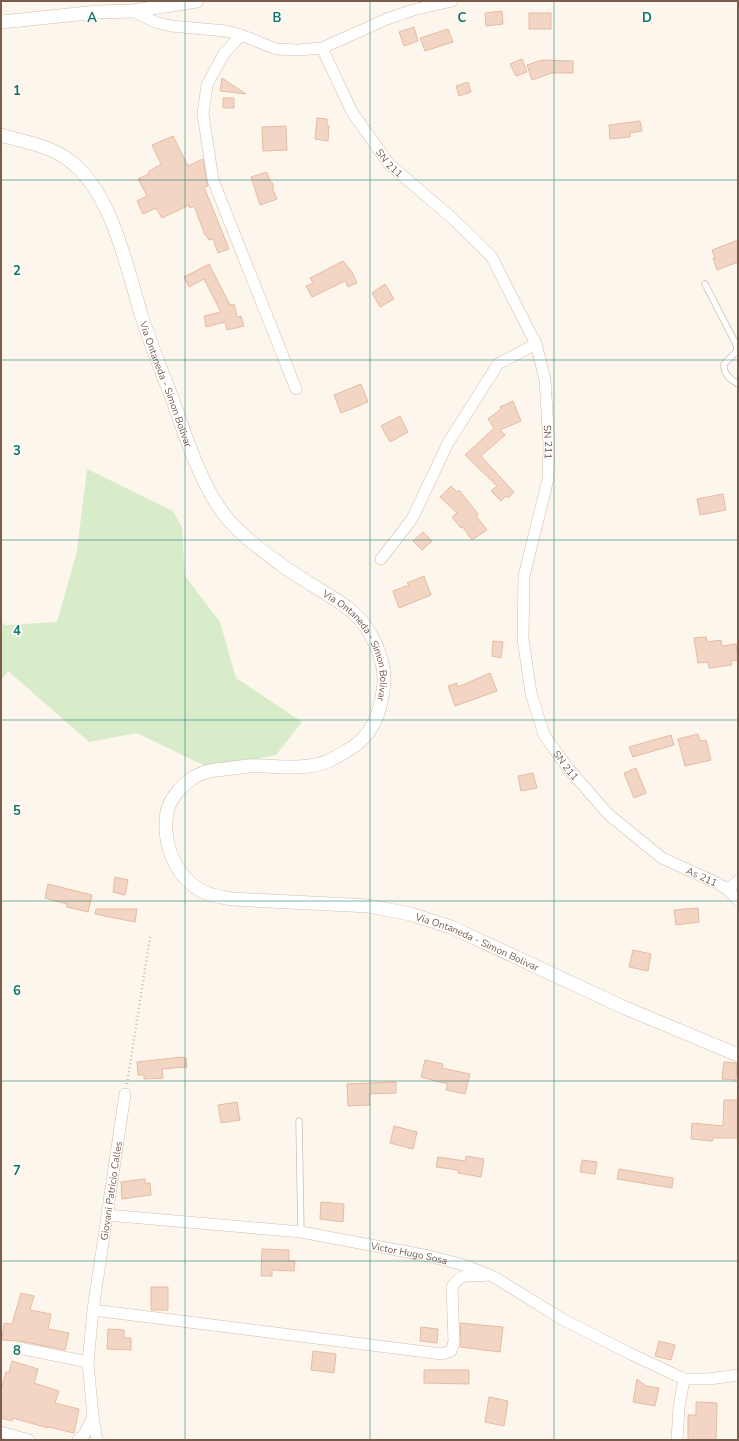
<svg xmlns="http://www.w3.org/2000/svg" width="739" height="1441" viewBox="0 0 739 1441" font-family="'Nunito Sans',sans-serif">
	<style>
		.green { fill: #d8ecc9 }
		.building { fill: #f3d5c3; stroke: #e6bba3 }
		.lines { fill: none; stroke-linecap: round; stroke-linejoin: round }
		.service-casing { stroke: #d1beb0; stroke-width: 7 }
		.minor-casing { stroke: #d1beb0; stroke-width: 12 }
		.tertiary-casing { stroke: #d1beb0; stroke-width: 14 }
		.path { stroke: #d9b8a5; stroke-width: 2.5; stroke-dasharray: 1 3; stroke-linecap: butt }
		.service { stroke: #fff; stroke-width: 5.5 }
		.minor { stroke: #fff; stroke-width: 11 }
		.tertiary { stroke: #fff; stroke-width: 13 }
		.grid { fill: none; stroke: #0f766e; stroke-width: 1; stroke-opacity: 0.55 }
		.labels { text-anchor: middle; stroke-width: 4; stroke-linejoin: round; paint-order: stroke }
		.street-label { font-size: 10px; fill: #7a5c4d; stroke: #fffaf3 }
		.grid-label { font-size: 13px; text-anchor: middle; font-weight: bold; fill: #0f766e; stroke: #fffaf3; stroke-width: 4; stroke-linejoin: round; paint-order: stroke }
	</style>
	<rect width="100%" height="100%" fill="#fdf6ec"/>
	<path class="green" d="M87,469L173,511L182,527L185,576L220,622L236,678L302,722L276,755L211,769L137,733L89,742L8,671L1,681V622L6,625L57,622L77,551Z"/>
	<path class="building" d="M502,11L503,24L486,26L485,13Z
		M529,13H551V29H529Z
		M414,27L418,41L404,46L399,32Z
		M448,29L453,42L425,51L420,38Z
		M522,59L527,72L516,76L510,64Z
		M542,60L573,61V73H552L532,80L527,65Z
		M222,78L246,94L220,91Z
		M468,82L471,92L459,96L456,86Z
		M223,98H234V108H223Z
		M317,118L327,119V125L329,126L328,141L315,139Z
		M640,121L642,131L630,133V137L610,139L609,125Z
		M286,126L287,150L263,151L262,127Z
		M173,136L188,166L203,159L208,186L204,187L229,249L218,253L213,239L209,240L206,235H205L194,206L190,208L189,205L162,218L156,208L143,214L137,201L147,196L138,179L149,174L148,172L161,164L152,145Z
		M267,172L269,179L273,184V190L277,199L260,205L251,177Z
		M738,240V262L717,270L713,258H715L712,250Z
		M343,261L352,272L357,283L348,287L345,281L312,297L306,286L313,283L310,278Z
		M209,264L230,305L234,304L237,317L241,316L244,326L227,330L225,322L206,327L204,316L221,312L204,279L189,287L184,277Z
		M385,284L394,299L380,307L372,293Z
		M361,384L368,402L341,413L334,395Z
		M513,401L521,421L500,430L505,435L481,456L514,492L508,498L506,496L501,501L491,491L497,486L465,455L494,428L488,419L501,409L500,407Z
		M400,416L408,432L390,442L381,426Z
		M451,486L457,492L459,490L478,514L476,516L487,530L472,540L462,526L461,528L452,517L457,513L440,497Z
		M723,494L726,510L700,515L697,499Z
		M423,532L432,541L422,550L413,541Z
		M424,576L431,595L399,608L393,591L409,585L407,583Z
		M706,637L707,642L721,640L722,646L736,644L738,660L731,661L732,665L709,668L708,662L698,663L694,638Z
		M493,641L503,642L501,658L492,656Z
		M490,673L497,691L455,706L448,686L457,683L458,687Z
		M698,734L700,741L706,740L711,760L685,766L678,739Z
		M671,735L674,745L633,757L629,747Z
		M636,768L646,793L634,798L624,773Z
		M533,773L537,788L521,791L518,776Z
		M115,877L128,880L125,895L113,892Z
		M48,884L92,895L88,912L67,907V904L45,898Z
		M698,908L699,922L676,925L674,910Z
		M96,909H137L135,922L95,914Z
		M633,950L651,954L648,971L629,967Z
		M183,1057V1058H186L187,1067L162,1069L163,1078L144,1079V1075H138L137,1062Z
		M425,1060L443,1064L442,1068L470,1074L465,1094L446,1090L448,1084L421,1077Z
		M724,1062L737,1063L736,1080L722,1079Z
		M396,1082V1093L369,1094L370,1105L348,1106L347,1084Z
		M724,1100H738V1138H713L712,1141L691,1139L692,1123L723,1126Z
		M237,1102L240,1120L221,1123L218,1105Z
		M394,1126L417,1132L413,1149L390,1143Z
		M466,1156L484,1159L481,1177L458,1173V1170L436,1167L438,1157L465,1161Z
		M582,1160L597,1162L595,1174L580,1172Z
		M619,1169L673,1178L672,1188L617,1179Z
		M145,1179V1183H150L151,1195L122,1199L121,1182Z
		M321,1202L344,1204L343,1222L320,1219Z
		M262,1249L289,1250V1261H295L294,1271L272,1270V1276H261Z
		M151,1287H168V1310H151Z
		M21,1293L34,1296L30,1310L51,1314L48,1329L69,1333L65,1350L20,1341L2,1340L4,1323L12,1324Z
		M460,1323L503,1327L500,1352L460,1347L461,1342Z
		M421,1327L438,1329L437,1343L420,1341Z
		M108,1329L124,1330V1338H131V1350L107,1349Z
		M659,1341L675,1345L671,1360L655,1356Z
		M313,1351L336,1354L334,1373L311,1370Z
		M12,1361L38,1369L34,1383L59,1391L55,1403L79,1409L74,1433L49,1427L48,1428L13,1418L12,1421L1,1418V1390L6,1372H9Z
		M424,1370H469V1384L424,1383Z
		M637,1379L646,1386L659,1388L655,1406L633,1402Z
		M489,1397L508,1401L504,1426L485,1422Z
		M696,1402L717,1403L716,1440H688V1415H696Z"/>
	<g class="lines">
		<g class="service-casing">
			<path id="service" d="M705,284L737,346L736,352L724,364C723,374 730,379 738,384
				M299,1121L301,1232"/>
		</g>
		<g class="minor-casing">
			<g id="minor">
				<path d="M133,11L155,22L171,26L226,31L241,35L276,49L298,50L322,48L387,19L413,10L452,1"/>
				<path d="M241,35L223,55L207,85L203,114L213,180L296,389"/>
				<path id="s1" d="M322,48L352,112L389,164L452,218L491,256L536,344L545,379L549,446L548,479L524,576L523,639L531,693L544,735L568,768L608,814L662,858L717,883L727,889L738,900"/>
				<path d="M381,559L412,519L448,443L498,364L536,344"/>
				<path d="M727,889L738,881"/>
				<path id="s2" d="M107,1215L301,1232L429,1256L464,1265L494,1277L562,1319L629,1353L684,1379"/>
				<path d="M93,1310L442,1354L451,1351L454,1342L452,1287C460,1273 470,1275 484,1276"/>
				<path d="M19,1348L88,1362"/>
				<path d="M93,1417L97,1440"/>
				<path d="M1,1432L29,1440"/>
				<path id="s3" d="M78,1440L84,1435L93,1417L88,1362L93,1310L125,1094"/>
				<path d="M677,1440L679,1407L684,1379H709L738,1375"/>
			</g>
		</g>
		<g class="tertiary-casing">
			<g id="tertiary">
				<path d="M1,22L98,12L133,11L197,1"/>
				<path id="s4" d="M1,135C30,144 54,145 77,167C113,200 127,268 141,314C150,343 161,370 172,398C185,434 197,473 218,506C233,529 257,547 279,563C301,580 327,592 349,609C361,618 370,632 376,645C381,657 385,669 384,683C381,713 373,737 345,752C333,759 323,765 309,766C289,769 268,765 248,766C240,767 233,768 225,769C214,770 204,771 194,777C182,785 170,798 167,812C162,841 174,875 200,890C210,896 222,897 232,899L369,906L410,914L451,927L623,1007L738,1055"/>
			</g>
		</g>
		<path class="path" d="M127,1084L150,937"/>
		<use href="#service" class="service"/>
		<use href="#minor" class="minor"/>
		<use href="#tertiary" class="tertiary"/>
	</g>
	<path class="grid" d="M185,1V1440M370,1V1440M554,1V1440M1,180H738M1,360H738M1,540H738M1,720H738M1,901H738M1,1081H738M1,1261H738"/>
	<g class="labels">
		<g class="street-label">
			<text dy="4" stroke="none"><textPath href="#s1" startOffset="134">SN 211</textPath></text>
			<text dy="4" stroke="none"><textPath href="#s4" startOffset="320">Via Ontaneda - Simon Bolivar</textPath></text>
			<text dy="4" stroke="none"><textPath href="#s1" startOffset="470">SN 211</textPath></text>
			<text dy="4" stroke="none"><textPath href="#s4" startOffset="657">Via Ontaneda - Simon Bolivar</textPath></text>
			<text dy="4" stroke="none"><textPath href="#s1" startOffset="806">SN 211</textPath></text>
			<text dy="4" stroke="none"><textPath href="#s1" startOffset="984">As 211</textPath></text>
			<text dy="4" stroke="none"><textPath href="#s4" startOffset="1364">Via Ontaneda - Simon Bolivar</textPath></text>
			<text dy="4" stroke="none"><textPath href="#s3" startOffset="256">Giovani Patricio Calles</textPath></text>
			<text dy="4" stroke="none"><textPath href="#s2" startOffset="305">Victor Hugo Sosa</textPath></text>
		</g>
	</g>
	<g class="grid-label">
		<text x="92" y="22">A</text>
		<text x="277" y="22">B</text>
		<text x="462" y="22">C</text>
		<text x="647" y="22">D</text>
		<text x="17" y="95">1</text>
		<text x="17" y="275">2</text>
		<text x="17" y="455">3</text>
		<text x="17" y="635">4</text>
		<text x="17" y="815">5</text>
		<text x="17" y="995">6</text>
		<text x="17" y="1175">7</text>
		<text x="17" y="1355">8</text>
	</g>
	<rect width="739" height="1441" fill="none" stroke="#7a5c4d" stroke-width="4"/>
</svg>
